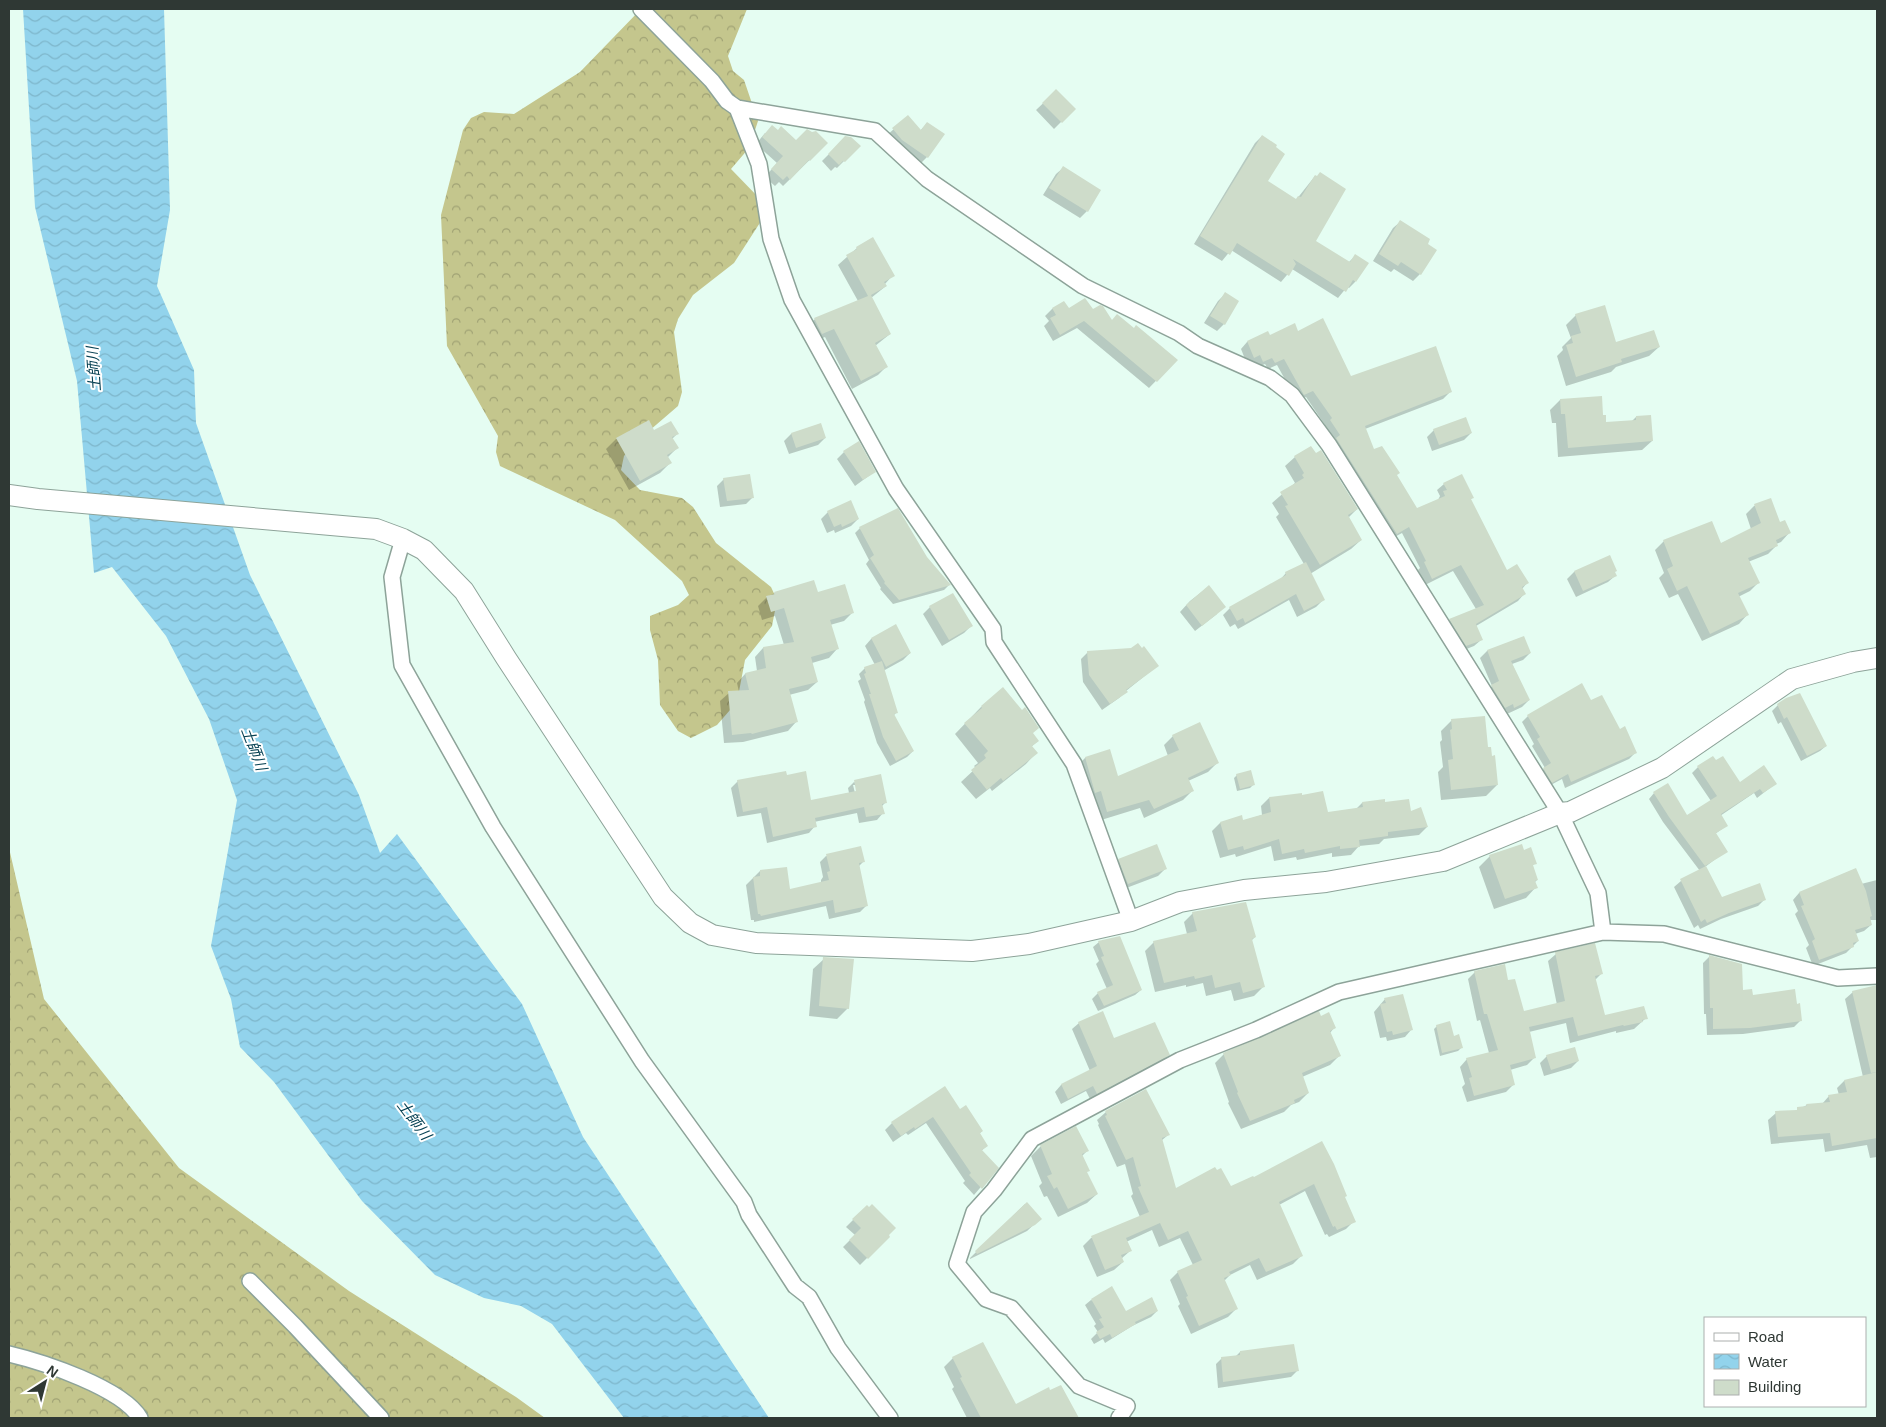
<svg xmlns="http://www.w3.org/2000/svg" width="1886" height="1427" viewBox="0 0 1886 1427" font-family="Arial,'Noto Sans JP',sans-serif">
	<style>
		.forest { fill: url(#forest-crowns) }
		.water { fill: url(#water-waves) }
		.shadow { fill: #0003; fill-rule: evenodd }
		.building { fill: #cedcca }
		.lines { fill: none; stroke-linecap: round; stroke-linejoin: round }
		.minor-casing { stroke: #8da399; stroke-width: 18 }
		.tertiary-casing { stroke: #8da399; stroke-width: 22 }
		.minor { stroke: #fff; stroke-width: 15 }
		.tertiary { stroke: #fff; stroke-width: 20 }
		.labels { text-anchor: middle; stroke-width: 4; stroke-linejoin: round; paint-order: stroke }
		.water-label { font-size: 15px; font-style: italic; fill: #084254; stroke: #fff }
	</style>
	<defs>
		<pattern id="forest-crowns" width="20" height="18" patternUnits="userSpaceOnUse" patternTransform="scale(1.25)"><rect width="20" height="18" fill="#c4c68d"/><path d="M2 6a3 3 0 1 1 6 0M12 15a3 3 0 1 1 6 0" fill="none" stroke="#a0a274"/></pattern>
		<pattern id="water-waves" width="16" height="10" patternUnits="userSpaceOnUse" patternTransform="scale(1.25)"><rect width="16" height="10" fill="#92d3ec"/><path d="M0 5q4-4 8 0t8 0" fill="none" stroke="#7eb6cb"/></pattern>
	</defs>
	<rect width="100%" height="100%" fill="#e5fdf2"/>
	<path class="forest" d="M641,9H747L728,56L733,71L744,80L758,121L749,148L731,169L762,201L765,215L734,263L693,295L678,319L674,332L682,392L678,406L635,443L624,456L621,470L640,490L682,498L693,507L716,543L771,587L777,600L772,626L745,660L737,702L717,725L691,738L678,731L660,705L658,660L650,630V616L678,605L689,595L682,581L615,520L500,466L496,452L498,436L447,346L441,215L463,130L471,118L484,112L514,114L580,72Z
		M9,848L44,999L179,1168L349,1291L516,1397L545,1418H9Z"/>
	<path class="water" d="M23,9H164L170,210L157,286L194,370L196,423L250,575L359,795L380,853L397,834L522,1004L583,1137L769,1418H624L552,1324L521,1306L484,1298L435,1275L362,1201L274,1082L240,1047L231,999L211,946L237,800L209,719L166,636L112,567L94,573L77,381L35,207Z"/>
	<path class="shadow" d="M1056,91L1074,109L1054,129L1036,110Z
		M908,117L920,131L927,123V157L921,163L896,146L887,135Z
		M765,133L796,142L827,143L783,186L779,182L775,186L765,177L777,163L756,144Z
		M1262,136L1266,182L1296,200L1315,176L1314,241L1348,263L1356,255L1355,282L1349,288L1347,287L1338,298L1292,269L1281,282L1231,250L1222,261L1194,244L1255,143Z
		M846,137L859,146L837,168L835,167L831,171L822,161Z
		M1063,168L1087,211L1080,218L1043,195L1056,174Z
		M1400,222L1426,245L1420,274L1413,281L1394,269L1391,272L1373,261L1393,228Z
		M857,248L893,275L885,284L886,286L871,298L890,334L875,346L886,367L878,375L852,389L825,337L813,342L807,327L815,319L858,301L838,265Z
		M1225,294L1224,324L1217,331L1204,323L1218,301Z
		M1064,303L1068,310L1092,311L1176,360L1149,388L1077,328L1053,341L1044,326L1049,321L1045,316L1052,309Z
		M1576,315L1615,343L1659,347L1649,356L1616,367L1611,372L1566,386L1557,356L1563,350L1562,347L1571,338L1566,325Z
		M1298,332L1350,378L1450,392L1443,399L1365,429L1373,451L1395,475L1417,510L1438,500L1440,496L1437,490L1444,484L1472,498L1470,500L1506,571L1527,583L1522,589L1524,594L1518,601L1476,626L1481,640L1474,646L1459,652L1443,627L1450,620L1476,609L1453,571L1425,585L1418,570L1420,568L1402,533L1389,540L1324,427L1325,425L1306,397L1297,401L1277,365L1268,369L1265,364L1256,368L1253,361L1247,364L1241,349L1247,342L1268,333L1270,337Z
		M1601,397L1602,416L1605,423L1632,421L1636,417L1652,441L1642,450L1558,457L1556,423H1552L1550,410L1560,400Z
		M821,425L825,438L818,445L789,454L784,441L791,434Z
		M1434,430L1471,433L1464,440L1432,451L1427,437Z
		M654,432L677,434L672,439L677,448L667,458L670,463L660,473L629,490L606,449L616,439Z
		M844,452L874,472L855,486L837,459Z
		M1295,457L1357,509L1348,518L1361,540L1351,549L1310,574L1323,600L1316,607L1297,617L1289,600L1238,629L1235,624L1230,627L1223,615L1230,608L1279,581L1286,573L1304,564L1276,517L1279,514L1272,503L1295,483L1285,466Z
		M724,479L753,497L746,504L720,507L717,486Z
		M1770,499L1779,524L1789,533L1781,542L1776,544L1777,545L1768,554L1748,562L1758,583L1750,591L1738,597L1747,615L1739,624L1702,641L1678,594L1669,598L1659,578L1664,573L1655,550L1664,541L1720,544L1751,529L1746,514L1754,506Z
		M828,512L858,519L851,526L835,533L834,530L827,533L821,519Z
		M860,528L926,558L949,585L944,590L893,604L880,589L881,588L866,564L869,560L855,533Z
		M1610,556L1615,576L1608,582L1576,597L1567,579L1574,572Z
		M1208,587L1217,614L1195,631L1180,612L1190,601Z
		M775,593H817L853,612L844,621L830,625L837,649L829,658L812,663L817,682L808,690L789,695L796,722L788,731L743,742L724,743L720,701L729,693L739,692L737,683L745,674L757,671L755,657L763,648L784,645L775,616L762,620L758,606L767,597Z
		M930,607L971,626L964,633L942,646L923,614Z
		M895,626L910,653L903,660L883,671L896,713L893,716L913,751L907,757L890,766L877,743L864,702L865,700L858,681L861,679L859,674L865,668L875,665L865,646L871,639Z
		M1523,637L1530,653L1523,660L1512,664L1529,700L1522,707L1507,714L1506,710L1498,714L1485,693L1492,686L1480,658L1487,651Z
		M1088,652L1157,666L1126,691L1119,698L1102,710L1083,682L1081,659Z
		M1591,702L1619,730L1635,753L1629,759L1565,788L1562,779L1545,788L1537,775L1545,768L1532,746L1534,744L1522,722L1528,716Z
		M1778,705L1826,746L1820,751L1801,761L1781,722L1778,724L1772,711Z
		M981,707L1021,712L1032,734L1038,741L1031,747L1036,753L1026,764L992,791L990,788L976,799L961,782L976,768L974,766L978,763L955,734Z
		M1452,720L1487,748L1497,785L1486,796L1441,800L1438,772L1443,767L1440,742L1442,740L1441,731Z
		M1173,736L1217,763L1208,772L1188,781L1192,791L1183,800L1144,818L1140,808L1098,821L1076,767L1085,758L1109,751L1117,778L1168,756L1164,745Z
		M1698,767L1739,783L1775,784L1757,798L1754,793L1720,816L1726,826L1715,834L1726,851L1705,867L1721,899H1765L1758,906L1721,919L1700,929L1698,925L1694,928L1674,887L1681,881L1700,871L1663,822L1649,799L1654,793L1687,817L1711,801L1692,773Z
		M1237,775L1253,785L1250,788L1237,791L1234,778Z
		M786,776L810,802L849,793L848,788L854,782L886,802L882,806L883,813L877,820L859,823L857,813L814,822L815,826L809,833L767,843L761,813L737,817L731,788L738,781ZM853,785H856L858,796L856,797Z
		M1269,798L1327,813L1356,809L1362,803H1384L1410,813L1427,827L1419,835L1384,839L1379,844L1359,846L1351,855L1332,857V853L1297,860L1296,857L1274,861L1271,846L1236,857L1235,854L1220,858L1212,831L1220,823L1242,821L1262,815L1261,806Z
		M1523,851L1535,863L1532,866L1537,880L1535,882L1536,887L1526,898L1494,909L1479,867L1490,856Z
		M826,856L863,862L858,867L867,905L860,912L829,919L826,906L754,922V920H751L746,885L760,871L789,890L821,883V880L823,877L820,862Z
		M1119,860L1165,869L1158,876L1121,890L1112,867Z
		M1855,869L1861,884L1877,880V920H1869L1871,925L1864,931L1855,934L1858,941L1846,953L1813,966L1806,948L1809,945L1795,914L1798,911L1793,900L1799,893Z
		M1193,913L1255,937L1251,941L1263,987L1254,996L1234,1001L1231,990L1206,996L1203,983L1186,987V985L1155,992L1145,951L1154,942L1187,934L1184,922Z
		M1099,942L1141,990L1135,995L1098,1011L1092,999L1098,993L1107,989L1096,964L1099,961L1093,947Z
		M1556,954L1601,974L1595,980L1604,1016L1646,1018L1634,1029L1616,1033V1031L1570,1043L1566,1023L1529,1032L1534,1058L1527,1065L1510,1070L1514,1084L1506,1092L1467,1102L1462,1087L1465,1084L1460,1067L1467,1059L1489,1053L1480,1020L1477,1021L1468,979L1475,972L1507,982L1523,1013L1557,1005L1548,961Z
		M1709,957L1742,991L1751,997L1796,1005L1801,1020L1794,1027L1743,1034L1707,1035L1706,1014H1704L1703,963Z
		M824,959L848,1008L837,1019L809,1016L813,969Z
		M1877,986V1157L1870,1158L1867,1145L1825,1152L1823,1139L1771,1144L1768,1120L1776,1113L1795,1111L1807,1105L1822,1104L1829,1096L1839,1095L1837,1088L1844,1081L1863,1077L1845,999L1853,992Z
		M1385,999L1411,1030L1405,1037L1387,1041L1386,1037L1380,1038L1374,1012Z
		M1320,1017L1334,1028L1330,1033L1339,1056L1330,1065L1302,1077L1308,1093L1299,1102L1291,1105L1284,1112L1241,1129L1228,1103L1229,1102L1215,1063L1224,1054Z
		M1079,1023L1113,1040L1168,1055L1162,1061L1090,1099L1086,1091L1061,1104L1055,1092L1061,1085L1090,1071L1072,1029Z
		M1437,1026L1453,1037L1461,1048L1458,1051L1440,1056L1434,1029Z
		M1547,1056L1578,1061L1571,1068L1544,1076L1540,1063Z
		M959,1111L982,1131L979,1134L987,1146L981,1151L997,1168L974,1195L963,1183L965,1181L926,1123L908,1135L906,1133L893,1142L885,1130L892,1123Z
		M1106,1112L1168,1135L1161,1141L1175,1189L1231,1188L1253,1179L1322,1143L1354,1221L1346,1229L1329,1237L1327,1234L1325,1235L1305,1191L1279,1205L1301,1256L1293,1264L1257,1280L1250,1265L1230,1275L1224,1281L1236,1309L1228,1317L1191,1334L1178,1306L1180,1304L1170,1280L1178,1272L1193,1265L1180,1238L1159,1247L1152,1230L1126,1242L1130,1251L1121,1259L1123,1262L1114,1270L1097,1277L1083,1246L1091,1238L1140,1217L1131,1196L1133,1194L1125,1164L1117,1167L1098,1125L1099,1124L1097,1120Z
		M1041,1146L1087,1151L1081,1157L1086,1172L1097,1194L1087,1203L1058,1217L1047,1196L1044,1197L1039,1186L1042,1183L1031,1156Z
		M1025,1204L1040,1219L1027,1231L970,1259V1258Z
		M867,1206L888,1237L860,1265L843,1247L855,1235L846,1227Z
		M1091,1300L1126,1312L1157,1311L1151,1317L1132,1326L1105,1343L1103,1339L1094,1344L1091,1339L1098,1332L1094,1326L1096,1324L1085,1305Z
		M1240,1352L1297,1371L1291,1377L1218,1388L1216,1364L1222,1358L1235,1357Z
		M953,1358L1016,1406L1061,1386L1077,1418H967L952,1389L954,1387L944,1367Z"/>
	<path class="building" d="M1056,89L1076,109L1062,123L1042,103Z
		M908,115L921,130L927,122L945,134L928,158L902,140L892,128Z
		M772,125L778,130L781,126L796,140L807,129L812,132L816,131L828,143L810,161L809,160L790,180L787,176L783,180L771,169L783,156L762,137Z
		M1262,135L1277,145L1276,147L1285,154L1268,181L1296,199L1298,196L1301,197L1315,175L1317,176L1320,172L1346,189L1316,241L1350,262L1355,254L1369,263L1356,282L1353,280L1346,292L1293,259L1296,264L1289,276L1237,243L1230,255L1200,236Z
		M845,136L851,137L861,146L845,162L843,161L839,165L828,154Z
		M1063,166L1101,190L1088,212L1049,188Z
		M1400,220L1430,239L1428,244L1437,250L1421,275L1401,262L1398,266L1379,254Z
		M873,237L895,276L884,282L887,286L871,295L891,334L875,343L888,367L861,381L834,329L822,334L814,318L868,296L846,255L857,249L856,247Z
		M1225,292L1239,301L1225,325L1210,316Z
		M1085,298L1093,309L1100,305L1103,306L1112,320L1117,314L1134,328L1136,325L1178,360L1157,382L1084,321L1060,335L1050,318L1056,315L1052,308L1064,301L1069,308Z
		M1605,305L1616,342L1654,330L1660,347L1621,359L1622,362L1576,377L1566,345L1573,343L1571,336L1581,333L1575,314Z
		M1323,318L1351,376L1436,346L1452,392L1365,426L1374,449L1382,446L1400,473L1397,475L1417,508L1445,496L1443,491L1447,490L1443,483L1462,474L1474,498L1471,499L1507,570L1517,564L1529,583L1522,587L1526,594L1476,624L1483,640L1466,646L1449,619L1484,605L1461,565L1432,579L1424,562L1426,561L1409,527L1397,534L1336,438L1340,435L1330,420L1332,418L1313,391L1304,395L1284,359L1275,363L1272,358L1263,362L1260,355L1254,358L1247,341L1268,331L1270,335L1295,323L1298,331Z
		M1602,396L1603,415H1606V422L1636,420V416L1651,415L1653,441L1568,448L1565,414H1561L1560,399Z
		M1466,417L1472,433L1439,445L1433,429Z
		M649,420L654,430L671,421L679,434L672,437L679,448L667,455L672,463L640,481L616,438Z
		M821,423L826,438L796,448L791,433Z
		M859,441L876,472L863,480L843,451Z
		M1311,446L1316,453L1321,450L1358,509L1348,515L1362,540L1320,565L1285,506L1288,505L1280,492L1304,478L1302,475L1304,473L1294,456Z
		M750,474L754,498L727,501L723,478Z
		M1771,498L1780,522L1785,520L1791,533L1776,540L1778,546L1748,558L1760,583L1738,593L1749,615L1710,634L1687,586L1677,591L1667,569L1673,566L1663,540L1712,521L1721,543L1761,523L1754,504Z
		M851,500L859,519L842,527L841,524L834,527L827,511Z
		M898,508L927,557L951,585L899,600L884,583L885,582L870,558L874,555L859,527Z
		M1610,555L1617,571L1615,572L1617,576L1583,591L1574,571Z
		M1306,562L1325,600L1304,611L1296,594L1245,623L1243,618L1237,621L1229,607L1286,575L1285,572Z
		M814,580L818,592L845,584L854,613L830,620L839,649L811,657L818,682L789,689L798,722L752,734L751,733L732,735L728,691L749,690L745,673L766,668L763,647L794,642L784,608L771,612L766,596L775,594L774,592Z
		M1209,585L1226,607L1202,626L1186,605Z
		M953,593L973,626L949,640L929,606Z
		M896,624L911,653L886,667L871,638Z
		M1524,636L1531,653L1511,661L1530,700L1514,708L1513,704L1505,708L1491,685L1499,681L1487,650Z
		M1138,643L1142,648L1144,646L1159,666L1126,690L1128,692L1110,704L1089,675L1087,651L1131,648Z
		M882,661L898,713L894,714L914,751L896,761L883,737L869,694H871L864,674L866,673L864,667Z
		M1582,683L1591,700L1602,695L1620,729L1625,726L1637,753L1571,782L1568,774L1552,783L1543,768L1551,763L1537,739L1540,737L1527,715Z
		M1003,687L1022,710L1025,707L1039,728L1033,733L1039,741L1032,746L1038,753L1003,781L1001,778L987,790L971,770L986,758L984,755L988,751L964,723L982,708L981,706Z
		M1800,693L1827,746L1807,756L1787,717L1784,719L1777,704L1786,698Z
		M1485,716L1488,747H1491L1492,756L1495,755L1498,785L1451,790L1448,760L1453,759L1450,730L1452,729L1451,719Z
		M1200,722L1219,763L1188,778L1194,791L1154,809L1149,800L1107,812L1101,791L1095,793L1085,757L1110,749L1118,776L1179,750L1172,735Z
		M1713,756L1716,760L1723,756L1740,782L1764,765L1777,784L1763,793L1760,789L1721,814L1728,826L1716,833L1728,852L1705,866L1669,817L1653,792L1668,783L1687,815L1717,796L1697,766Z
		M1251,770L1255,785L1240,789L1236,774Z
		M786,771L787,775L806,771L811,800L856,791L854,780L881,774L887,803L882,804L885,814L866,817L864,807L815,818L817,827L773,837L767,807L743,812L737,780Z
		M1323,791L1328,812L1363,807L1362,802L1385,799V802L1409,799L1411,811L1421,807L1428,827L1388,832V836L1359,840L1360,847L1340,849V846L1305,853L1304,849L1282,854L1279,839L1244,850L1243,846L1228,850L1220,822L1242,815L1243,820L1271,812L1269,797L1302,793V795Z
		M1157,844L1167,869L1128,884L1118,859Z
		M1522,844L1524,850L1531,847L1537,864L1533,865L1538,880L1535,881L1538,888L1505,899L1489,855Z
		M861,846L865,862L859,863L868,906L835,913L833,900L761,916L760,914H758L753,877L760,876V870L787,867L790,889L829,880L827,872L830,871L826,854Z
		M1706,866L1722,897L1760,883L1766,900L1729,913L1707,923L1705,919L1701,922L1680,879Z
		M1856,868L1866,891L1872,916L1870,917L1872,925L1855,930L1859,941L1853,943L1854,947L1819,960L1812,941L1815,939L1801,906L1804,905L1799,892Z
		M1246,902L1256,937L1252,939L1265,987L1243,993L1240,982L1215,988L1212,975L1195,979L1194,976L1164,983L1153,941L1197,931L1192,912Z
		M1120,936L1142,990L1104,1006L1097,992L1113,985L1101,957L1104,956L1098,941Z
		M1595,943L1603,974L1595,976L1605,1015L1644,1006L1648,1019L1642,1020L1643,1022L1624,1026L1623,1025L1578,1036L1573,1017L1529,1027L1536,1058L1510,1065L1515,1085L1474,1096L1469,1078L1472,1077L1466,1058L1498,1050L1487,1014H1484L1474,971L1505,964L1508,980L1515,979L1524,1011L1565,1001L1555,952Z
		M1709,955L1742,964L1743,990L1752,989L1753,995L1795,989L1797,1004L1800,1003L1802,1021L1750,1028L1713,1029V1008H1710Z
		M823,957L854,959L849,1009L819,1006Z
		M1877,985V1072L1871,1073L1852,991Z
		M1403,994L1413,1030L1393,1035L1392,1031L1387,1032L1380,1004L1386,1003L1384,998Z
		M1103,1011L1114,1038L1155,1022L1170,1055L1097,1094L1093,1086L1068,1099L1061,1084L1097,1066L1078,1022Z
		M1319,1011L1321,1016L1329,1012L1336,1028L1330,1031L1341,1056L1302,1073L1309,1093L1294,1100L1295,1103L1250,1121L1237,1093L1238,1092L1223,1053Z
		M1450,1021L1454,1036L1459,1034L1463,1048L1442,1053L1436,1025Z
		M1575,1047L1579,1061L1551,1070L1546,1055Z
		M1877,1072V1138L1832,1146L1830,1133L1778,1137L1775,1111L1797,1110V1107L1807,1106L1806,1104L1830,1102L1828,1095L1847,1092L1844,1080Z
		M945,1086L960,1109L966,1105L983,1131L980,1133L988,1146L982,1150L999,1168L982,1189L969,1175L971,1173L933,1117L915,1129L914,1127L901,1136L891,1122Z
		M1146,1089L1170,1135L1162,1138L1176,1188L1215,1167L1217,1170L1221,1168L1231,1186L1253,1176L1254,1177L1322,1141L1334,1164L1347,1196L1345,1197L1356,1222L1337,1230L1335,1226L1333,1227L1314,1184L1279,1202L1303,1256L1266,1272L1259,1258L1229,1272L1231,1275L1224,1278L1238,1309L1199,1326L1186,1297L1188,1296L1177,1271L1202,1260L1188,1231L1168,1240L1160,1223L1126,1238L1132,1251L1121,1255L1124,1262L1105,1270L1091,1236L1149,1212L1138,1187L1141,1186L1133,1157L1126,1160L1105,1116L1107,1115L1105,1111Z
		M1076,1126L1089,1151L1082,1154L1090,1171L1087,1172L1098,1194L1068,1209L1057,1187L1054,1189L1047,1176L1052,1174L1040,1145Z
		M1027,1202L1042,1219L1035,1225L977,1254L975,1251Z
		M872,1204L896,1228L889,1235L890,1237L868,1259L849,1240L861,1228L852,1219L867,1205L869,1207Z
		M1112,1286L1126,1311L1152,1297L1158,1311L1135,1322L1136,1324L1112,1338L1110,1334L1100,1339L1096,1332L1104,1327L1099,1319L1102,1318L1091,1299Z
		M983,1342L1016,1404L1049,1387L1050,1390L1061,1385L1079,1418H981L960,1378L962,1377L952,1357Z
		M1294,1344L1299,1371L1223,1382L1221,1357L1240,1355V1351Z"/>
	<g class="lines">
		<g class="minor-casing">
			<path id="minor" d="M641,9L712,81L727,101L737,108L875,131L927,179L1083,286L1179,333L1198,346L1270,378L1292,395L1329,445L1560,813L1598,893L1603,932
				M737,108L759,164L771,239L792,300L896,489L993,629L994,642L1074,764L1131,921
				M403,539L392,577L402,665L493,827L642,1061L744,1202L749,1215L795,1286L809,1297L838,1348L890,1418
				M250,1281L295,1326L381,1418
				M9,1354C43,1362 122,1388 140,1418
				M1119,1418L1127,1406L1079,1386L1011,1308L986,1299L957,1264L974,1212L994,1190L1032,1139L1180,1060L1256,1030L1339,992L1603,932L1664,934L1838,978L1877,976"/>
		</g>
		<g class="tertiary-casing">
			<path id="tertiary" d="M9,495L38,499L376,529L403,539L424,550L464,591L506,658L663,897L690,923L712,935L756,943L972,951L1029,944L1131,921L1180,902L1244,890L1326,882L1443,861L1560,813L1570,812L1662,768L1792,679L1853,662L1877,658"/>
		</g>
		<use href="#minor" class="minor"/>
		<use href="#tertiary" class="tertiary"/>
	</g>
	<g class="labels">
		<g class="water-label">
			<text transform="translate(94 369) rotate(-94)" y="5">土師川</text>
			<text transform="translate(254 749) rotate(69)" y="5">土師川</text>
			<text transform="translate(414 1120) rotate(53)" y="5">土師川</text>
		</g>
	</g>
	<rect width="1886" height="1427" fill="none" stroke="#2f3834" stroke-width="20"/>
	<rect x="1704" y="1317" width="162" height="90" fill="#ffffff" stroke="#acafae"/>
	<rect x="1714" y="1333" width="25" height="8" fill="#ffffff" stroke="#acafae"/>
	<text x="1748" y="1342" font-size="15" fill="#2f3834">Road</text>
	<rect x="1714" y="1354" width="25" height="15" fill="url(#water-waves)" stroke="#acafae"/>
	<text x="1748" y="1367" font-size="15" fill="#2f3834">Water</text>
	<rect x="1714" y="1380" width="25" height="15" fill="#cedcca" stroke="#acafae"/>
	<text x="1748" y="1392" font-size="15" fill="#2f3834">Building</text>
	<g transform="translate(45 1382) rotate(36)" stroke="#ffffff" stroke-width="4" paint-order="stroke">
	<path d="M0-4L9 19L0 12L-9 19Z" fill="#2f3834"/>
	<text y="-8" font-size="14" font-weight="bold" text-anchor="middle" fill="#2f3834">N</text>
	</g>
</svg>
